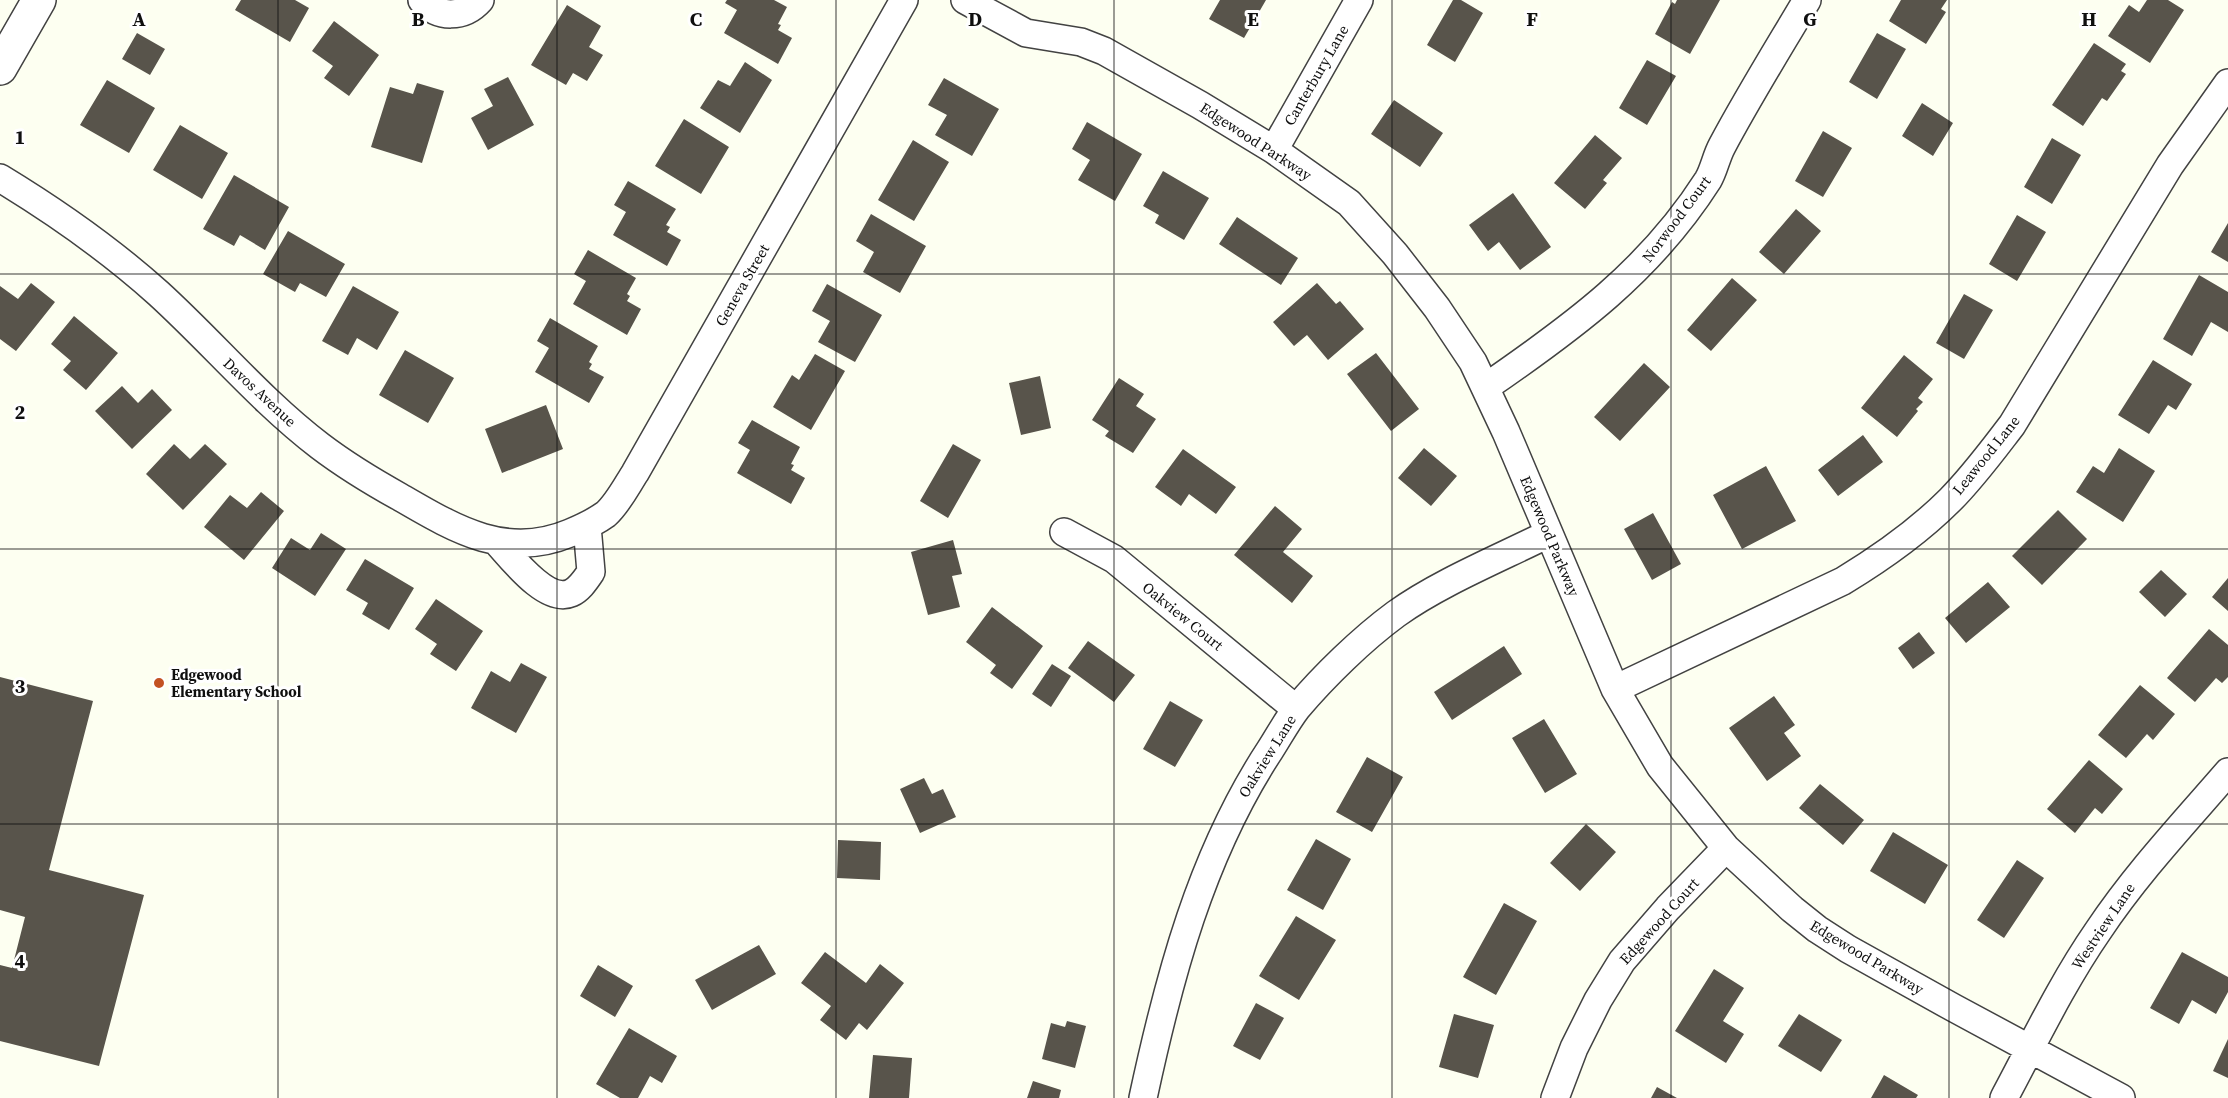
<svg xmlns="http://www.w3.org/2000/svg" width="2228" height="1098" font-family="'Source Serif 4',serif">
  <style>
    .building { fill: #58544b }
    .lines { fill: none; stroke-linecap: round; stroke-linejoin: round }
    .minor-casing { stroke: #424242; stroke-width: 30 }
    .tertiary-casing { stroke: #424242; stroke-width: 36 }
    .minor { stroke: #fff; stroke-width: 27 }
    .tertiary { stroke: #fff; stroke-width: 33 }
    .grid { fill: none; stroke: #0f0f0f; stroke-width: 1.5; stroke-opacity: 0.55 }
    .poi-dot { fill: #c35223; stroke: #fff; stroke-width: 2 }
    .labels { text-anchor: middle; dominant-baseline: central; stroke-width: 6; stroke-linejoin: round; paint-order: stroke }
    .street-label { font-size: 15px; fill: #0f0f0f; stroke: #fff }
    .poi-label { font-size: 15px; font-weight: bold; fill: #0f0f0f; stroke: #fff; text-anchor: start }
    .grid-label { font-size: 20px; text-anchor: middle; font-weight: bold; fill: #0f0f0f; stroke: #fff; stroke-width: 6; stroke-linejoin: round; paint-order: stroke }
  </style>
  <rect width="100%" height="100%" fill="#fdfff1"/>
  <!-- building -->
  <path class="building" d="M241 0H295L309 8 290 42 235 10Z
    M727 0H774L787 7 778 24 781 25 778 30 792 38 778 64 724 33 737 10 725 3Z
    M1220 0H1266L1244 38 1209 19Z
    M1453 0H1461L1483 13 1455 62 1427 45Z
    M1677 0H1720L1690 54 1655 34 1672 2 1675 4Z
    M1901 0H1947L1941 9 1946 12 1926 44 1889 21Z
    M2147 0H2168L2184 10 2150 63 2108 36 2129 5 2139 12Z
    M567 5 601 26 589 47 603 55 587 81 573 73 566 85 531 65Z
    M334 21 379 55 349 96 324 78 333 66 312 51Z
    M137 33 165 49 150 75 122 59Z
    M1877 33 1906 49 1877 99 1849 82Z
    M2094 43 2126 64 2121 71 2126 74 2107 101 2102 98 2083 126 2052 105Z
    M1647 60 1676 76 1647 125 1619 108Z
    M745 62 772 80 740 133 700 108 718 80 730 86Z
    M508 77 534 125 488 150 471 118 493 106 484 89Z
    M944 78 999 109 972 156 935 135 947 115 928 105Z
    M107 80 155 108 129 153 80 125Z
    M417 83 444 91 422 163 371 147 390 87 413 94Z
    M1394 100 1443 133 1420 167 1371 134Z
    M1922 103 1953 123 1933 156 1902 136Z
    M684 119 729 147 701 194 655 166Z
    M1087 122 1142 154 1115 201 1078 180 1090 160 1072 149Z
    M180 125 228 153 202 199 153 170Z
    M1823 131 1852 148 1823 197 1795 181Z
    M1595 135 1622 158 1603 180 1607 183 1585 209 1554 183Z
    M2052 138 2081 155 2052 204 2024 187Z
    M913 140 949 162 914 221 878 200Z
    M1163 171 1209 198 1184 240 1155 223 1159 215 1143 206Z
    M234 175 289 207 265 250 240 235 234 246 203 229Z
    M628 181 676 209 666 225 670 227 667 232 681 240 667 266 613 235 626 212 614 205Z
    M1513 193 1551 247 1520 270 1499 242 1488 251 1469 225Z
    M1796 209 1821 231 1784 274 1759 252Z
    M871 214 926 246 900 293 863 272 874 252 856 241Z
    M2017 215 2046 232 2017 281 1989 264Z
    M1237 217 1298 258 1281 285 1219 244Z
    M2228 223V262L2211 252Z
    M288 231 345 264 326 297 300 283 295 292 263 274Z
    M588 250 636 278 627 294 630 296 627 301 641 309 627 335 573 304 586 281 574 274Z
    M2199 275 2228 292V332L2211 322 2192 356 2163 339Z
    M1732 278 1757 300 1711 351 1687 330Z
    M31 283 55 302 16 351 0 339V286L18 299Z
    M1317 283 1336 304 1340 301 1364 329 1328 360 1307 335 1294 346 1273 322Z
    M827 284 882 315 855 362 818 342 830 321 812 311Z
    M353 286 399 312 377 350 357 338 348 355 322 341Z
    M1964 294 1993 310 1964 359 1936 343Z
    M74 316 118 353 86 390 63 370 71 361 51 344Z
    M550 318 598 346 589 362 592 364 589 369 604 377 589 403 535 372 549 348 537 341Z
    M405 350 454 378 428 423 379 395Z
    M1376 353 1419 409 1391 431 1347 374Z
    M815 354 845 371 811 430 773 407 792 375 799 380Z
    M1904 355 1933 379 1918 398 1923 402 1916 409 1918 411 1897 437 1861 408Z
    M2153 360 2192 384 2176 410 2168 405 2149 434 2118 415Z
    M1644 363 1670 387 1620 441 1594 417Z
    M1040 376 1051 428 1021 435 1009 383Z
    M1119 378 1144 394 1136 406 1156 419 1133 453 1105 436 1109 431 1092 420Z
    M122 386 138 403 152 389 172 410 132 449 95 411Z
    M546 405 563 449 502 473 485 429Z
    M752 420 800 447 791 464 794 465 791 470 805 478 791 504 737 473 750 450 738 443Z
    M1863 435 1883 462 1838 496 1818 470Z
    M174 444 190 459 205 444 227 464 183 510 146 474Z
    M953 444 981 460 948 518 920 501Z
    M1424 448 1457 476 1431 506 1398 478Z
    M2119 448 2155 471 2123 522 2076 492 2093 466 2104 473Z
    M1183 449 1236 487 1216 514 1189 494 1181 506 1155 487Z
    M1766 466 1796 521 1742 549 1713 495Z
    M261 492 284 511 244 560 204 527 230 495 247 508Z
    M1275 506 1302 529 1283 552 1313 576 1292 603 1234 555Z
    M2058 510 2087 539 2042 585 2012 556Z
    M1653 513 1681 564 1652 580 1624 529Z
    M321 533 346 549 315 596 272 568 291 538 310 550Z
    M953 540 962 574 952 576 960 607 928 615 911 552Z
    M365 559 414 588 389 630 362 614 368 603 346 590Z
    M2161 570 2187 594 2165 617 2139 592Z
    M2228 578V611L2212 597Z
    M1988 582 2010 607 1966 643 1945 618Z
    M436 599 483 631 456 671 430 654 437 644 415 629Z
    M992 607 1043 646 1012 689 990 673 996 665 966 642Z
    M2209 629 2228 645V677L2222 683 2216 678 2195 702 2167 678Z
    M1919 632 1935 653 1913 669 1898 648Z
    M1088 641 1135 675 1114 702 1068 668Z
    M1504 646 1522 674 1452 720 1434 692Z
    M521 663 547 677 516 733 471 708 491 671 510 682Z
    M1052 664 1071 676 1051 707 1032 694Z
    M0 677 93 701 49 870 144 895 99 1066 0 1041V965L12 968 25 917 0 910Z
    M2140 685 2175 714 2153 740 2147 734 2126 758 2098 735Z
    M1774 696 1795 725 1784 733 1801 756 1767 781 1729 728Z
    M1170 701 1203 720 1175 767 1143 749Z
    M1544 719 1577 774 1545 793 1512 738Z
    M1367 757 1403 777 1372 832 1336 812Z
    M2089 760 2123 789 2102 814 2095 808 2075 833 2047 809Z
    M924 778 932 794 943 789 956 817 920 833 900 789Z
    M1820 784 1864 820 1843 845 1799 808Z
    M1586 824 1616 852 1580 891 1550 863Z
    M1893 832 1948 865 1925 904 1870 871Z
    M1316 839 1351 859 1323 910 1287 890Z
    M838 840 881 842 880 880 837 878Z
    M2017 860 2044 878 2004 938 1977 920Z
    M1504 903 1537 921 1496 995 1463 977Z
    M1296 916 1336 940 1299 1000 1259 976Z
    M759 945 776 974 712 1010 695 980Z
    M825 952 866 983 880 964 904 983 867 1030 859 1023 846 1040 820 1020 831 1006 801 983Z
    M2182 952 2228 977V992L2216 1014 2192 1000 2179 1024 2150 1008Z
    M598 965 633 986 615 1017 580 996Z
    M1714 969 1744 988 1723 1021 1744 1034 1726 1063 1675 1031Z
    M1256 1003 1284 1018 1260 1060 1233 1046Z
    M1454 1014 1494 1025 1478 1078 1439 1067Z
    M1799 1014 1842 1040 1821 1072 1778 1046Z
    M1067 1021 1086 1026 1075 1068 1042 1059 1051 1023 1065 1027Z
    M629 1028 677 1056 662 1083 650 1076 638 1098H620L596 1084Z
    M2228 1039V1078L2213 1071Z
    M873 1055 912 1058 909 1098H869Z
    M1884 1075 1918 1095 1916 1098H1871Z
    M1033 1081 1061 1090 1059 1098H1027Z
    M1657 1087 1677 1098H1651Z"/>
  <g class="lines">
    <defs>
      <path id="minor" d="M422 0C438 19 464 18 480 0
        M965 0 1026 33 1081 42 1104 51 1200 105 1274 150 1349 203 1395 254 1437 308 1473 362 1506 432 1615 689 1660 766 1726 848 1792 909 1817 929 1848 949 1954 1008 2121 1098
        M1274 150 1359 0
        M0 178C56 212 109 249 158 293 213 343 261 401 320 446 345 465 373 482 400 497 455 529 506 560 570 533 582 528 595 522 606 514 618 503 626 487 635 473L904 0
        M1486 387C1573 327 1650 271 1708 180 1714 170 1716 157 1722 146 1748 97 1778 49 1807 0
        M1064 532 1114 559 1296 709
        M496 541C511 557 546 604 571 593 580 589 586 579 591 572L587 526
        M1615 689 1843 581C1881 558 1918 532 1950 500 1973 477 1992 451 2012 425L2170 165 2228 83
        M1143 1098C1169 977 1201 855 1270 750 1279 736 1287 721 1297 708 1324 676 1362 639 1396 614 1439 583 1500 558 1548 534
        M1555 1098 1574 1048 1598 1000 1622 961 1668 908 1726 848
        M2004 1098C2034 1042 2062 983 2098 931 2136 874 2183 824 2228 772"/>
      <path id="tertiary" d="M0 68 39 0"/>
    </defs>
    <!-- minor casing -->
    <use href="#minor" class="minor-casing"/>
    <!-- tertiary casing -->
    <use href="#tertiary" class="tertiary-casing"/>
    <!-- minor -->
    <use href="#minor" class="minor"/>
    <!-- tertiary -->
    <use href="#tertiary" class="tertiary"/>
  </g>
  <!-- grid -->
  <path class="grid" d="M278 0V1098M557 0V1098M836 0V1098M1114 0V1098M1392 0V1098M1671 0V1098M1949 0V1098M0 274H2228M0 549H2228M0 824H2228"/>
  <!-- markers -->
  <circle class="poi-dot" cx="159" cy="683" r="6"/>
  <g class="labels">
    <!-- street labels -->
    <g class="street-label">
      <text transform="translate(1316 75) rotate(-60)">Canterbury Lane</text>
      <text transform="translate(1256 141) rotate(33)">Edgewood Parkway</text>
      <text transform="translate(1676 219) rotate(-53)">Norwood Court</text>
      <text transform="translate(742 285) rotate(-60)">Geneva Street</text>
      <text transform="translate(260 392) rotate(43)">Davos Avenue</text>
      <text transform="translate(1986 455) rotate(-51)">Leawood Lane</text>
      <text transform="translate(1550 536) rotate(67)">Edgewood Parkway</text>
      <text transform="translate(1183 616) rotate(39)">Oakview Court</text>
      <text transform="translate(1267 756) rotate(-58)">Oakview Lane</text>
      <text transform="translate(1659 921) rotate(-48)">Edgewood Court</text>
      <text transform="translate(2103 926) rotate(-56)">Westview Lane</text>
      <text transform="translate(1867 957) rotate(31)">Edgewood Parkway</text>
    </g>
    <!-- poi labels -->
    <g class="poi-label">
      <text x="171" y="674">Edgewood<tspan x="171" dy="17">Elementary School</tspan></text>
    </g>
  </g>
  <g class="grid-label">
    <text x="139" y="26">A</text>
    <text x="418" y="26">B</text>
    <text x="696" y="26">C</text>
    <text x="975" y="26">D</text>
    <text x="1253" y="26">E</text>
    <text x="1532" y="26">F</text>
    <text x="1810" y="26">G</text>
    <text x="2089" y="26">H</text>
    <text x="20" y="144">1</text>
    <text x="20" y="419">2</text>
    <text x="20" y="693">3</text>
    <text x="20" y="968">4</text>
  </g>
</svg>
